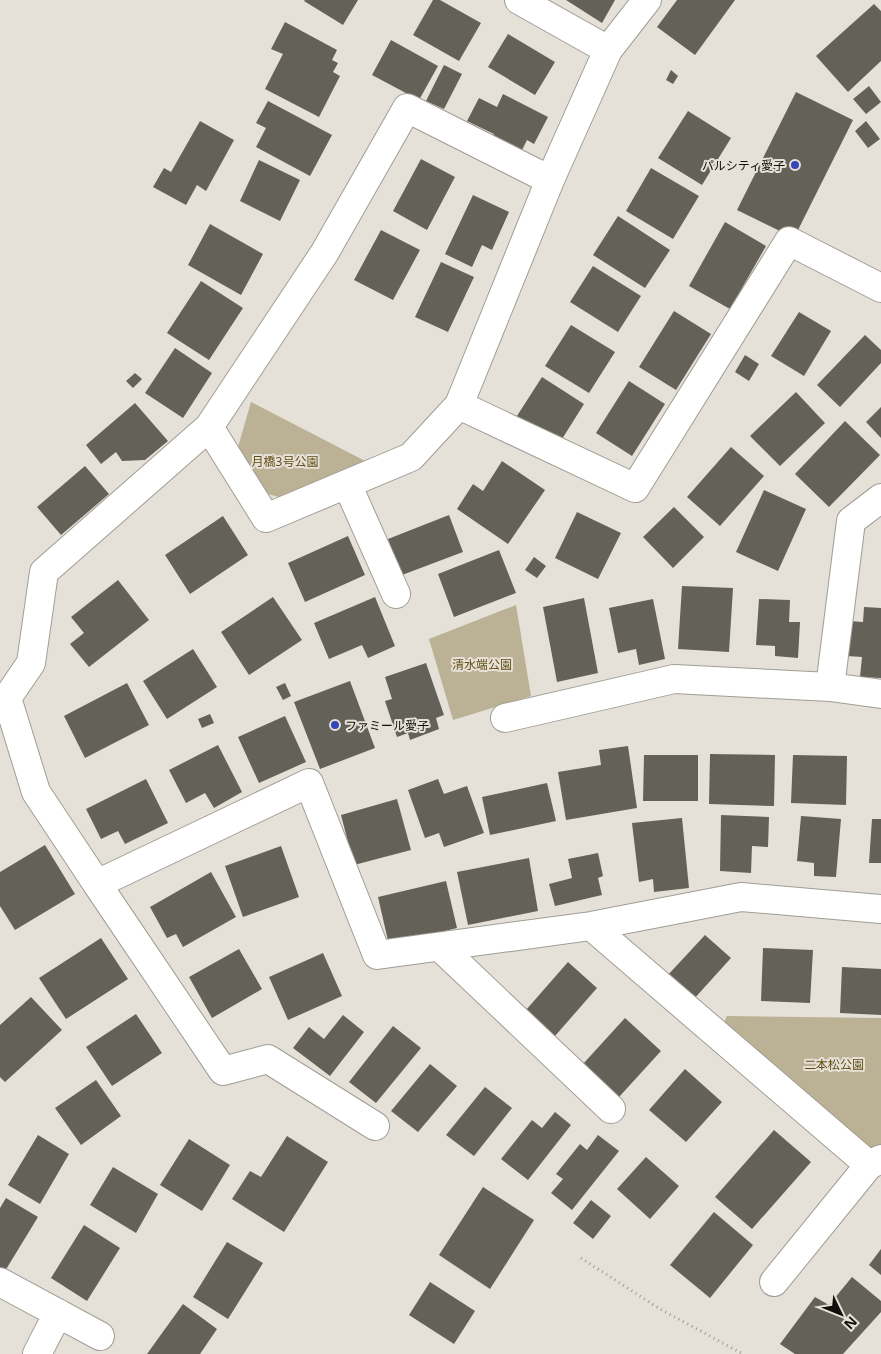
<svg xmlns="http://www.w3.org/2000/svg" width="881" height="1354" font-family="'Noto Sans','Noto Sans JP',sans-serif">
  <style>
    .green { fill: #bbb194 }
    .building { fill: #646159 }
    .lines { fill: none; stroke-linecap: round; stroke-linejoin: round }
    .minor-casing { stroke: #a09d94; stroke-width: 30 }
    .path { stroke: #9e9a93; stroke-width: 3; stroke-dasharray: 1 4; stroke-linecap: butt }
    .minor { stroke: #fff; stroke-width: 28 }
    .poi-dot { fill: #3446b8; stroke: #e5e1d8; stroke-width: 2 }
    .labels { text-anchor: middle; dominant-baseline: central; stroke-width: 4; stroke-linejoin: round; paint-order: stroke }
    .poi-label { font-size: 12px; fill: #110f0c; stroke: #e5e1d8; text-anchor: end }
    .park-label { font-size: 12px; fill: #614e11; stroke: #e5e1d8 }
  </style>
  <rect width="100%" height="100%" fill="#e5e1d8"/>
  <!-- green -->
  <path class="green" d="M251 402 369 463 291 500 260 492 236 454Z
    M516 605 531 696 453 720 429 639Z
    M727 1016 881 1018V1148L874 1151 721 1029Z"/>
  <!-- building -->
  <path class="building" d="M305 0H358L343 25 304 1Z
    M433 0H440L481 23 459 61 413 35Z
    M566 0H615L602 23Z
    M677 0H735L695 55 657 27Z
    M874 4 881 11V61L848 92 816 56Z
    M285 22 337 50 332 60 338 63 333 72 340 76 319 117 265 89 283 54 271 49Z
    M508 34 555 62 535 95 488 67Z
    M391 40 438 66 419 100 372 75Z
    M444 65 462 74 444 109 426 101Z
    M671 70 678 76 673 84 666 80Z
    M869 86 881 102 866 114 853 99Z
    M796 92 853 120 794 238 737 210Z
    M503 94 548 117 534 144 527 140 519 156 490 141 494 134 467 121 479 98 497 107Z
    M268 101 332 135 310 176 256 147 266 128 256 123Z
    M688 111 731 138 702 185 658 158Z
    M200 121 234 140 206 191 197 185 186 205 153 187 164 168 171 172Z
    M866 121 880 139 868 148 855 131Z
    M421 159 455 177 427 230 393 211Z
    M259 160 300 180 280 221 240 201Z
    M651 168 699 196 673 239 626 211Z
    M473 195 509 212 492 250 482 245 472 267 445 254Z
    M618 216 670 250 645 288 593 255Z
    M725 222 766 246 730 309 689 286Z
    M210 224 263 254 241 295 188 265Z
    M381 230 420 250 393 300 354 280Z
    M441 262 474 277 448 332 415 317Z
    M593 266 641 296 618 332 570 302Z
    M201 281 243 308 209 360 167 333Z
    M674 311 711 334 676 390 639 367Z
    M799 312 831 331 804 376 771 356Z
    M571 325 615 352 589 393 545 366Z
    M865 335 881 350V363L840 407 817 385Z
    M175 348 212 373 183 418 145 393Z
    M745 355 759 364 749 381 735 372Z
    M135 373 142 379 133 388 126 381Z
    M542 377 584 404 557 447 515 419Z
    M629 381 665 404 632 456 596 433Z
    M796 392 825 423 780 466 750 436Z
    M135 403 168 441 145 460 122 461 116 452 101 464 86 445Z
    M881 407V438L866 422Z
    M845 421 880 455 829 507 795 474Z
    M731 447 764 476 720 526 687 497Z
    M502 461 545 490 508 544 457 509 473 484 483 491Z
    M85 466 109 494 61 535 37 507Z
    M764 490 806 509 778 571 736 552Z
    M674 507 704 537 673 568 643 537Z
    M577 512 621 533 598 579 555 558Z
    M449 515 463 552 402 575 388 539Z
    M223 516 248 555 190 594 165 555Z
    M348 536 365 575 305 602 288 563Z
    M499 550 516 593 454 617 438 574Z
    M534 557 546 566 537 578 525 570Z
    M118 580 149 620 89 667 70 644 84 633 71 617Z
    M682 586 733 588 729 652 678 649Z
    M273 597 302 640 249 675 221 632Z
    M375 597 395 646 368 658 362 645 329 659 314 623Z
    M584 598 598 673 557 682 543 607Z
    M653 599 665 659 639 665 636 649 618 653 609 608Z
    M759 599 790 600 789 622H800L798 658 775 656V646L756 645Z
    M864 607 881 608V678L860 677 862 657 847 656 849 621 863 622Z
    M193 649 217 687 167 719 143 681Z
    M426 663 444 715 436 718 439 729 410 740 408 733 397 737 385 701 392 699 385 677Z
    M350 681 375 748 320 769 294 702Z
    M127 683 149 725 85 758 64 716Z
    M285 683 291 696 283 700 276 687Z
    M210 714 214 723 202 728 198 719Z
    M285 716 306 762 259 783 238 737Z
    M218 745 242 792 214 808 205 793 186 803 169 770Z
    M628 746 637 808 566 820 558 772 601 765 599 750Z
    M710 754 775 755 774 806 709 804Z
    M644 755H698V801H643Z
    M793 755 847 756 846 805 791 803Z
    M146 779 168 823 125 844 118 831 101 839 86 809Z
    M438 779 444 794 467 786 484 833 444 847 439 833 425 838 408 790Z
    M547 783 556 821 490 835 482 797Z
    M397 799 411 850 354 865 341 815Z
    M721 815 769 817 768 847 752 846 751 873 720 871Z
    M801 816 841 819 836 877 814 876V863L797 861Z
    M682 818 689 888 654 892 653 879 639 882 632 823Z
    M872 819H881V863H869Z
    M45 845 75 894 15 930 0 906V872Z
    M281 846 299 897 243 917 225 866Z
    M598 853 603 876 598 878 602 895 555 906 549 884 572 878 568 859Z
    M529 858 538 911 468 925 457 872Z
    M211 872 236 917 183 947 176 934 167 938 150 907Z
    M446 881 457 928 389 945 378 897Z
    M705 935 731 958 693 1000 667 976Z
    M101 938 128 979 66 1019 39 978Z
    M763 948 813 950 810 1003 761 1001Z
    M239 949 262 989 212 1018 189 977Z
    M323 953 342 996 288 1020 269 977Z
    M568 962 597 988 555 1036 526 1010Z
    M842 967 881 969V1015L840 1013Z
    M31 997 62 1030 5 1082 0 1077V1025Z
    M136 1014 162 1053 112 1086 86 1047Z
    M343 1015 364 1032 330 1076 293 1048 309 1027 324 1039Z
    M625 1018 661 1051 619 1097 583 1064Z
    M393 1026 421 1048 376 1103 349 1082Z
    M430 1064 457 1086 418 1132 391 1111Z
    M685 1069 722 1102 686 1142 649 1110Z
    M96 1080 121 1116 81 1145 55 1108Z
    M485 1087 512 1108 474 1156 446 1135Z
    M555 1112 571 1125 528 1180 501 1159 532 1120 542 1128Z
    M774 1130 811 1162 752 1229 715 1197Z
    M38 1135 69 1154 40 1204 8 1185Z
    M598 1135 619 1151 572 1210 551 1193 563 1179 556 1174 580 1144 587 1150Z
    M287 1136 328 1162 284 1232 232 1199 250 1171 261 1177Z
    M189 1139 230 1165 202 1211 160 1185Z
    M646 1157 679 1186 650 1219 617 1189Z
    M113 1167 158 1194 136 1233 90 1205Z
    M483 1187 534 1220 490 1289 439 1255Z
    M6 1198 38 1217 5 1271 0 1268V1208Z
    M591 1200 611 1216 593 1239 573 1223Z
    M714 1212 753 1245 710 1298 670 1265Z
    M84 1225 120 1248 87 1301 51 1278Z
    M227 1242 263 1263 228 1319 193 1297Z
    M881 1249V1275L869 1265Z
    M852 1277 881 1301V1312L843 1354H795L780 1344 815 1297 829 1305Z
    M430 1282 475 1311 454 1344 409 1315Z
    M183 1304 217 1329 200 1354H147Z"/>
  <g class="lines">
    <defs>
      <path id="minor" d="M519 0 608 50
        M647 0 608 50 550 180 459 405 635 488 789 241 881 288
        M459 405 411 457 266 518 209 427 325 252 407 108 550 180
        M347 484 396 594
        M830 687 851 521 881 498
        M0 698H7L36 792 97 884 309 783 377 955 591 926 741 897 881 909
        M7 698 31 663 44 572 209 427
        M505 718 674 679 830 687 881 694
        M97 884 223 1071 268 1059 375 1126
        M591 926 869 1165 881 1159
        M440 947 611 1109
        M0 1282 100 1336
        M774 1282 869 1165
        M37 1354 58 1313"/>
    </defs>
    <!-- minor casing -->
    <use href="#minor" class="minor-casing"/>
    <!-- path -->
    <path class="path" d="M581 1258 660 1309 743 1354"/>
    <!-- minor -->
    <use href="#minor" class="minor"/>
  </g>
  <!-- markers -->
  <g class="poi-dot">
    <circle cx="795" cy="165" r="5"/>
    <circle cx="335" cy="725" r="5"/>
  </g>
  <g class="labels">
    <!-- poi labels -->
    <g class="poi-label">
      <text x="785" y="165">パルシティ愛子</text>
      <text x="345" y="725" text-anchor="start">ファミール愛子</text>
    </g>
    <!-- park labels -->
    <g class="park-label">
      <text x="285" y="461">月橋3号公園</text>
      <text x="482" y="664">清水端公園</text>
      <text x="834" y="1064">二本松公園</text>
    </g>
  </g>
  <!-- north arrow -->
  <g transform="translate(841 1314) rotate(133)" stroke="#e5e1d8" stroke-width="4" paint-order="stroke">
  <path d="M0-4L9 19L0 12L-9 19Z" fill="#110f0c"/>
  <text y="-8" font-size="14" font-weight="bold" text-anchor="middle" fill="#110f0c">N</text>
  </g>
</svg>
